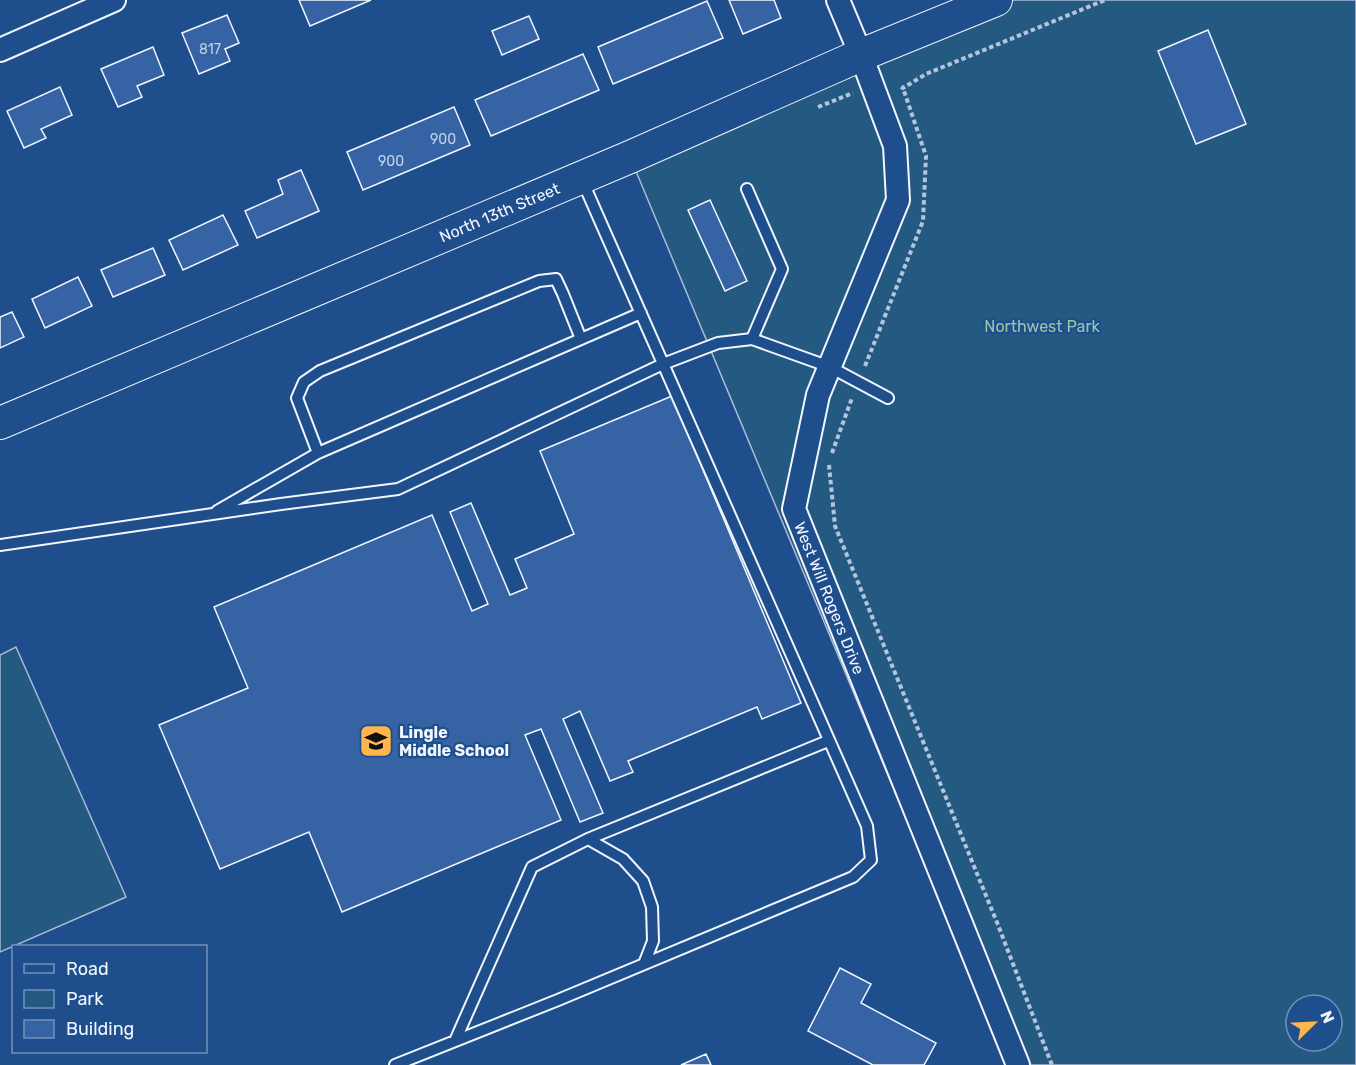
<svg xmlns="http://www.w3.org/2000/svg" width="1356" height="1065" font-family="Rubik,sans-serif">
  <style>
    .green { fill: #245a82; stroke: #a8bbd7; stroke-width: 1.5; fill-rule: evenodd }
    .building { fill: #3563a3; stroke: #f2f6ff; stroke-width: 1.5 }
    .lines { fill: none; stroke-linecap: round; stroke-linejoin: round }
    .lane-casing { stroke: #f2f6ff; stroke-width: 14 }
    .street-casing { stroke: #f2f6ff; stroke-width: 26 }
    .secondary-casing { stroke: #f2f6ff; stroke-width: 34 }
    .path { stroke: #b3c4dc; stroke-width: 4; stroke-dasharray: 4.5 3; stroke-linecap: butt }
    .lane { stroke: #1f4e8c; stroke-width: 10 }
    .street { stroke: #1f4e8c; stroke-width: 22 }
    .secondary { stroke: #1f4e8c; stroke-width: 32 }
    .labels { text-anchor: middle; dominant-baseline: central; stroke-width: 4.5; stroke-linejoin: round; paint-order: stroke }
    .number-label { font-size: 14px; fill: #c3d1e8 }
    .street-label { font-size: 16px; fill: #f2f6ff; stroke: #1f4e8c }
    .park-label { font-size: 16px; fill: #97c8a6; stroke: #1f4e8c }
    .poi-label { font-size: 16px; font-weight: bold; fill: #f2f6ff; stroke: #1f4e8c; text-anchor: start }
  </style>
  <rect width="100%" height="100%" fill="#1f4e8c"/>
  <!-- green -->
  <path class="green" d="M1001 0H1356V1065H1009L630 157ZM1296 1005H1332V1041H1296Z
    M16 647 126 897 0 952V655Z"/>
  <!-- building -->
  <path class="building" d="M299 0H371L310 26Z
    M729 0H774L781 18 743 34Z
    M707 1 723 38 613 84 598 47Z
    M227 15 239 43 225 49 230 61 199 74 182 33Z
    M529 16 539 39 502 55 492 31Z
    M1208 30 1246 124 1196 144 1158 51Z
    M153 47 164 75 137 86 142 97 118 107 101 69Z
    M583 54 599 90 491 136 475 100Z
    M60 87 72 115 41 129 46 138 24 148 7 111Z
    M454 107 470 145 363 190 347 152Z
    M301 170 319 211 257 238 245 211 283 194 278 180Z
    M710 200 747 281 725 291 688 210Z
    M223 215 238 245 183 270 169 240Z
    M153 248 165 275 113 297 101 270Z
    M78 277 92 306 45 328 32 299Z
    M12 312 24 337 0 348V317Z
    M672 396 801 703 762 719 757 707 628 761 633 772 610 781 580 711 563 719 603 813 580 822 541 729 525 735 561 820 342 912 309 832 220 869 159 725 248 688 214 607 432 515 472 611 488 604 450 512 471 503 510 595 527 588 515 559 574 534 540 451Z
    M840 968 871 984 861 1003 936 1043 924 1065H873L808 1031Z
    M706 1054 711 1065H681Z"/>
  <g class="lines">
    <defs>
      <path id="lane" d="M747 189 782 269 752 339
        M318 453 297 398 304 382 320 371 539 281 556 279 563 294 581 339
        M217 511 318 453 641 313
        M0 545 281 504 398 489 663 364 718 343 752 339 830 367 888 398
        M588 839 623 859 643 881 652 907 653 941 644 964
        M455 1041 532 867 588 839 828 741
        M395 1065 558 1000 853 877 871 860 867 826 582 180"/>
      <g id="street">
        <path id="s1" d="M838 0 861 55 895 146 898 200 818 395 794 509 1018 1065"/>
        <path d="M0 50 114 0"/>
      </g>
      <g id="secondary">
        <path id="s2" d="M0 423 630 157 861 55 996 0"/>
      </g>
    </defs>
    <!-- lane casing -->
    <use href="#lane" class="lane-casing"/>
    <!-- street casing -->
    <use href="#street" class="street-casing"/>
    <!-- secondary casing -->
    <use href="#secondary" class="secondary-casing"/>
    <!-- path -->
    <path class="path" d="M901 87 903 88 926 74 1105 0
      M818 107 853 93
      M865 366 923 221 926 156 903 88
      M832 453 852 398
      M829 465 835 526 998 925 1052 1065"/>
    <!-- lane -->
    <use href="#lane" class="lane"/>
    <!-- street -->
    <use href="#street" class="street"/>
    <!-- secondary -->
    <use href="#secondary" class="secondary"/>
  </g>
  <!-- icons -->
  <defs>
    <symbol id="school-square" viewBox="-11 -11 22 22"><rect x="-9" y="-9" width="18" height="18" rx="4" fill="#ffb74d" stroke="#1f4e8c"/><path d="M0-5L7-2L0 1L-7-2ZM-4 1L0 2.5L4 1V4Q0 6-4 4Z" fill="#111"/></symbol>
  </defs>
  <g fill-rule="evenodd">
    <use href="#school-square" x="357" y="722" width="38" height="38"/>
  </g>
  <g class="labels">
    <!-- number labels -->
    <g class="number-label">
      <text x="210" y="49">817</text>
      <text x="443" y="139">900</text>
      <text x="391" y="161">900</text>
    </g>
    <!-- street labels -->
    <g class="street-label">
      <text stroke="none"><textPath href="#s2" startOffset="542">North 13th Street</textPath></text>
      <text stroke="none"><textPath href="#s1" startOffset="634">West Will Rogers Drive</textPath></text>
    </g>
    <!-- park labels -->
    <g class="park-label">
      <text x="1042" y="326">Northwest Park</text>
    </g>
    <!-- poi labels -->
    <g class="poi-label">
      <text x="399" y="732">Lingle<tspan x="399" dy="18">Middle School</tspan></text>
    </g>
  </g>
  <!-- legend -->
  <rect x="12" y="945" width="195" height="108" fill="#1f4e8c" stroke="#7391ba" stroke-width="1.5"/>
  <rect x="24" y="964" width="30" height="9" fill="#1f4e8c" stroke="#7391ba" stroke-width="1.5"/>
  <text x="66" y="975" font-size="18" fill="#f2f6ff">Road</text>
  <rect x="24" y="990" width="30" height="18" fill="#245a82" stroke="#7391ba" stroke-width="1.5"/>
  <text x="66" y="1005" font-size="18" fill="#f2f6ff">Park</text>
  <rect x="24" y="1020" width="30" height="18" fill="#3563a3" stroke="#7391ba" stroke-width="1.5"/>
  <text x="66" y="1035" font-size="18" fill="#f2f6ff">Building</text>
  <!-- north arrow -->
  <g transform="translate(1314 1023) rotate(66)"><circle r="28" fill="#1f4e8c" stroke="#7391ba" stroke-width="1.5"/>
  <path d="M0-4.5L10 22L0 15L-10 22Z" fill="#ffb74d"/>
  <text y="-9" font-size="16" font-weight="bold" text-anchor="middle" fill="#f2f6ff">N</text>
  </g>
</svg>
